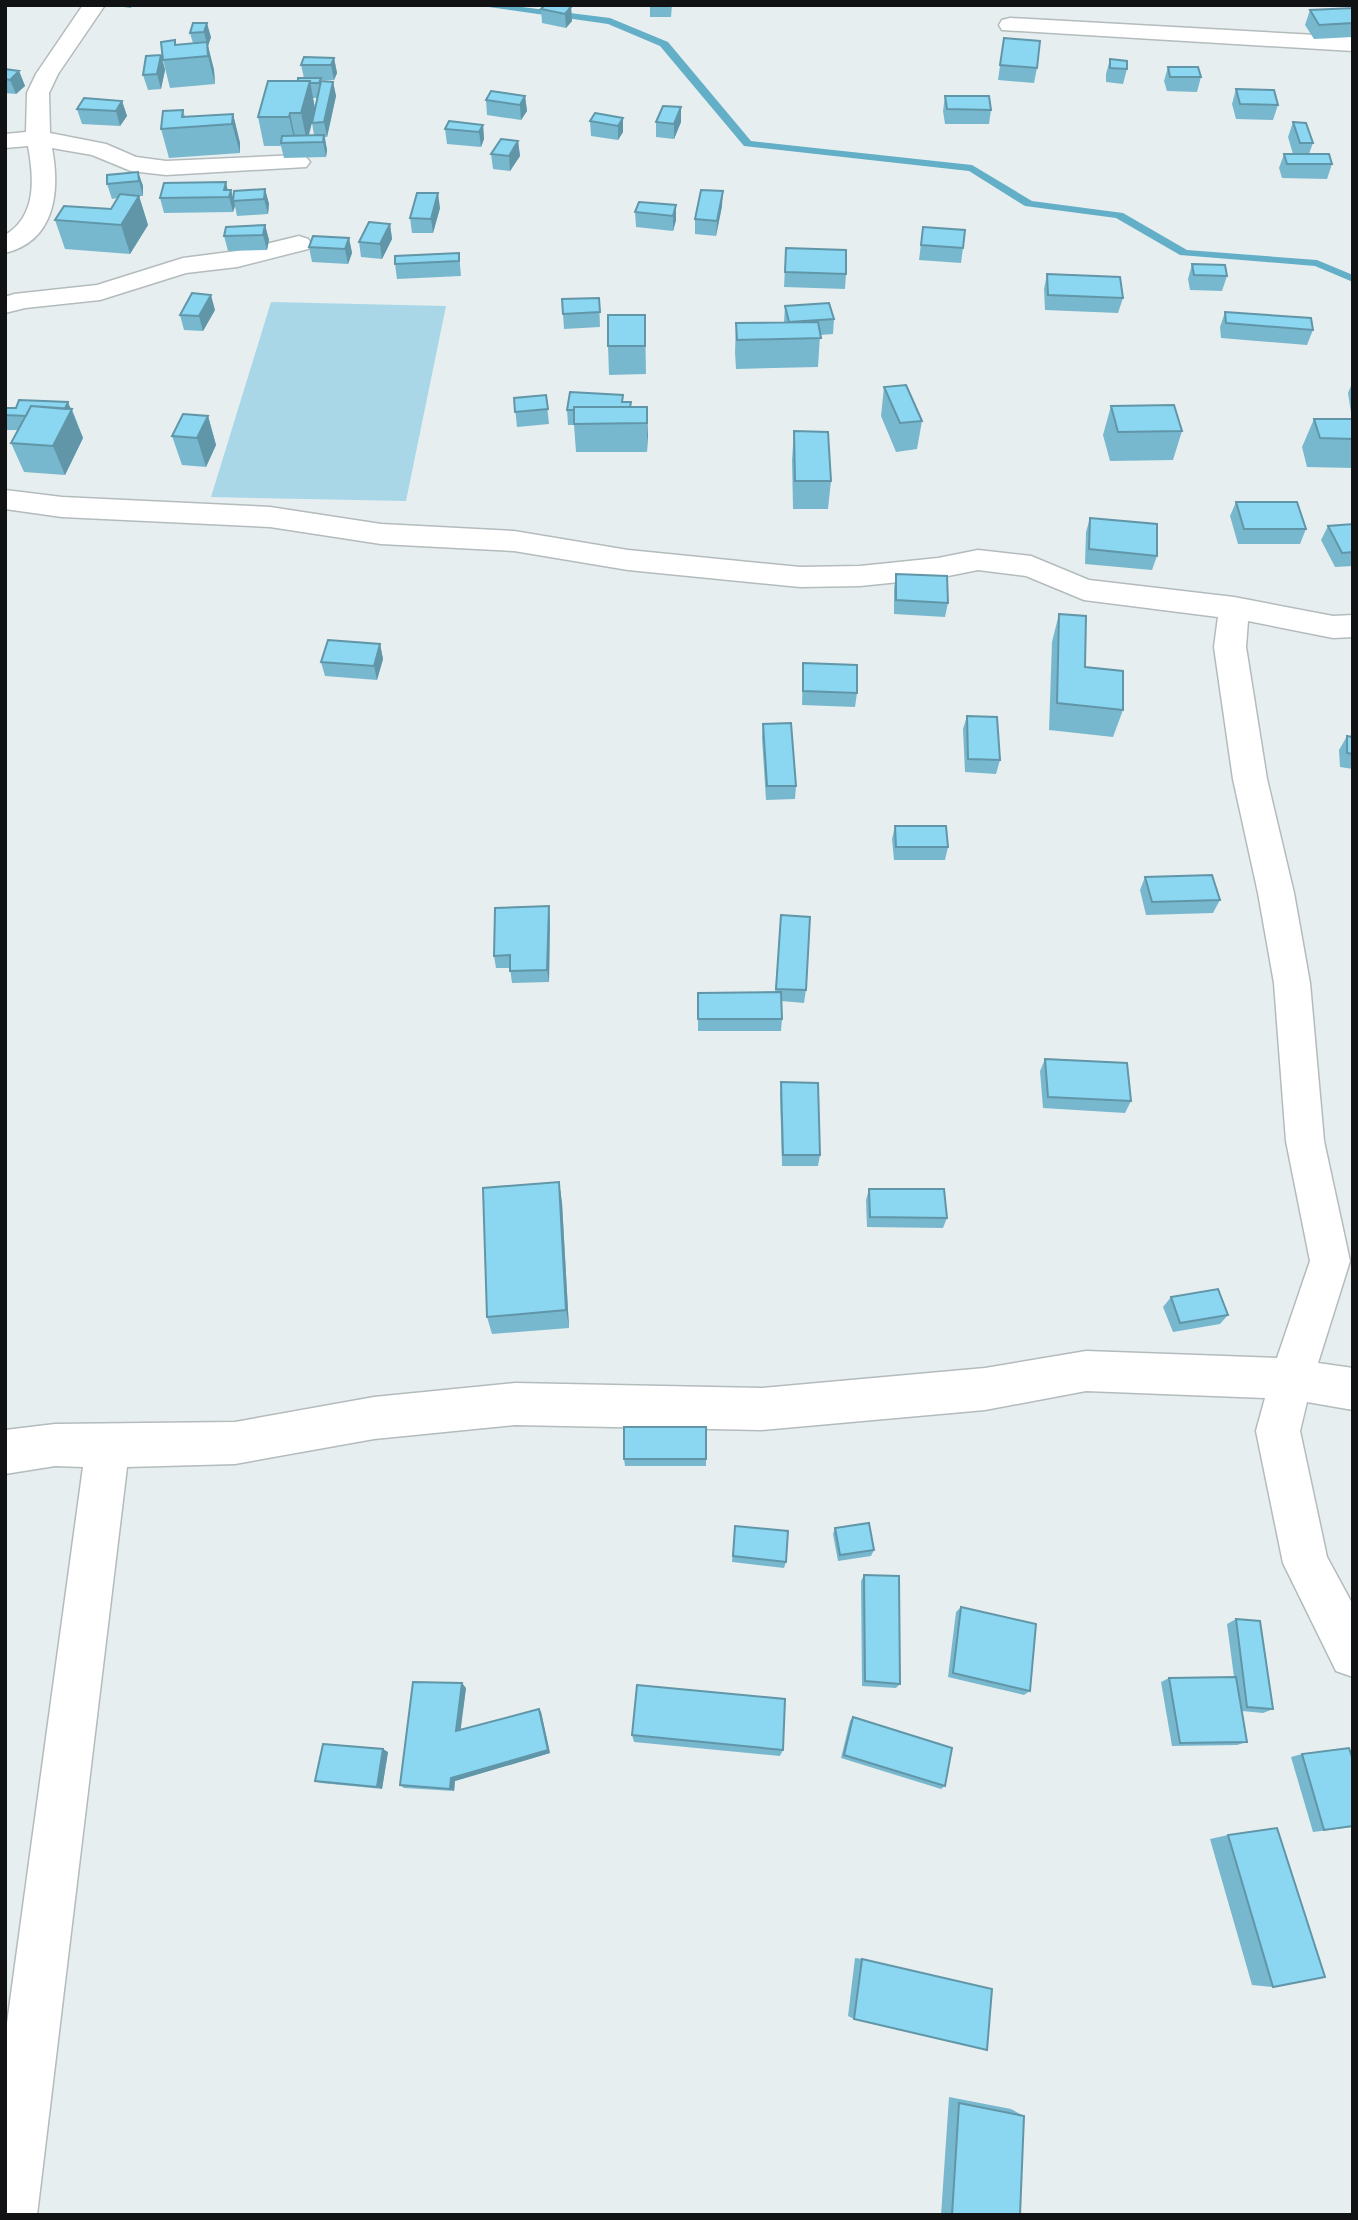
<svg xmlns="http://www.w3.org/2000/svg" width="1358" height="2220" font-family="Lato,sans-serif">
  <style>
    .green { fill: #a9d7e7 }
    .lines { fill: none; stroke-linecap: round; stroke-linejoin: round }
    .stream { fill: #64afc8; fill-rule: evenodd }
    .street-casing { stroke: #b4bbbd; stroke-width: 3 }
    .street { fill: #fff; fill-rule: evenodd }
    .wall { fill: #78b8ce; fill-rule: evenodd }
    .shaded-wall { fill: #6196a8 }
    .building { fill: #8bd6f0; stroke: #6196a8; stroke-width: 2 }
  </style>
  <rect width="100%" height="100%" fill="#e7eef0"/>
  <!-- green -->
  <path class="green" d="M271 302 446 306 406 501 211 497Z"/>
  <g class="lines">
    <!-- stream -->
    <path class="stream" d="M475 5H506L610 18 668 42 751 141 972 165 1032 201 1123 213 1187 250 1317 260 1353 275V282L1315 266 1180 255 1116 218 1025 206 969 171 744 146 660 46 608 24Z"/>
    <defs>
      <path id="street" d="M83 5H105L58 74 49 93 50 133 106 144 136 157 166 161 298 155 306 157 310 162 306 167 166 175 131 171 92 155 52 148C60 190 56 241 5 253V235C37 216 34 178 28 146L5 148V134L26 132 27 93 36 74Z
        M1010 18 1353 37V51L1002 30 999 25 1002 20Z
        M299 236 308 239 312 244 308 249 237 267 186 273 100 300 25 308 5 313V297L14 294 97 285 183 258 237 251Z
        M5 490 62 497 270 507 381 524 514 531 628 550 800 567 860 566 938 558 978 550 1031 556 1089 580 1234 597 1333 616 1353 615V637L1333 638 1248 621 1246 647 1267 779 1294 893 1310 983 1324 1141 1350 1261 1318 1363 1353 1368V1410L1307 1402 1300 1431 1327 1557 1353 1605V1677L1336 1671 1283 1563 1256 1431 1265 1398 1086 1391 985 1410 761 1430 515 1425 374 1439 235 1464 127 1467 37 2215H5V2038L83 1467 55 1466 5 1474V1430L55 1424 235 1422 374 1397 515 1383 761 1388 985 1368 1086 1351 1277 1358 1310 1261 1286 1141 1274 983 1258 893 1233 779 1214 647 1218 617 1084 600 1026 576 978 570 938 578 860 586 800 587 628 570 514 551 381 544 270 527 62 517 5 509Z"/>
    </defs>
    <!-- street casing -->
    <use href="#street" class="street-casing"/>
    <!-- street -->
    <use href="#street" class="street"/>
  </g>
  <!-- wall -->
  <path class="wall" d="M116 5H133L131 8 116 6Z
    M650 5H672L671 17H650Z
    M571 7 572 21 566 28 542 23 541 9Z
    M1353 8V37L1314 39 1305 25 1310 10Z
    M193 23 211 37 208 46 214 70 215 84 170 88 163 60 175 40 176 45 193 43 190 33Z
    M1004 38 1037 68 1034 83 998 80Z
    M161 55 165 70 161 89 148 90 143 75Z
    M334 58 337 73 334 80H321V81L333 82 336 96 327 137H325L327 150 326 157 284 158 281 146H264L258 117 298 81 304 78 301 65ZM313 98H317L315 108ZM312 123 314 135H309Z
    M1110 59 1127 69 1123 84 1106 82V74Z
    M1168 67 1201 77 1197 92 1167 91 1164 81Z
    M5 69 19 71 25 86 16 94 5 93Z
    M1236 89 1278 105 1273 120 1236 119 1232 104Z
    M525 96 527 111 521 120 487 115 486 100Z
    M945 96 991 110 989 124H945L943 111Z
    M122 101 127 116 120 126 82 124 77 109Z
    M681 107V122L674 139 656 137V122Z
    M183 110 185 117 233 114 240 143V153L169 158 161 129Z
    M623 118V132L618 140 591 136 590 121Z
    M1293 122 1313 143 1309 154 1332 164 1327 179 1282 178 1279 168 1284 154H1293L1288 137Z
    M483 125 484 139 481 147 447 144 445 129Z
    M518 141 520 156 510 171 493 169 491 154Z
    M138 172 143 186V196H139L148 225 130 254 65 249 55 220 111 209 117 198 112 199 107 184Z
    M265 189 269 204 268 214 237 216 235 206 233 212 164 213 160 198 228 190H231L233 200Z
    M676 205V220L673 231 636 227 635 212Z
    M722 206 716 236 695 234V219Z
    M440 208 433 233H412L410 218Z
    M390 224 392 239 382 259 361 257 359 242Z
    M265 225 269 240 267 250 228 251 224 236Z
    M923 227 963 248 961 263 919 260Z
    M349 238 352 253 348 264 312 262 309 247Z
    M786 248 846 274 845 289 784 287Z
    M459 253 461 276 397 279 395 264Z
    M1192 264 1227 276 1222 291 1190 290 1188 279Z
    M1047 274 1123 298 1118 313 1045 310 1044 289Z
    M599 298 600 327 564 329 562 299Z
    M785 306 834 319 833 334 820 335 818 367 736 369 735 352 736 323 784 322Z
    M215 310 203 331 184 330 180 315Z
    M1225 312 1313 330 1307 345 1221 338 1220 327Z
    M645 315 646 374 609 375 608 346Z
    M1353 381V468L1307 467 1302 447 1314 419H1352L1348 393Z
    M884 387 922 421 917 449 896 452 881 416Z
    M546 395 549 424 517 427 514 398Z
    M623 395V402L631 407H647V452H576L574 425H568L567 410Z
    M1111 406 1182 431 1173 460 1110 461 1103 435Z
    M5 408 72 409 83 438 65 475 24 472 11 443 18 430H5Z
    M208 416 216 445 206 467 182 465 172 436Z
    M794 431 831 481 828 509H793L792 460Z
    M1236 502 1306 529 1300 544H1238L1230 516Z
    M1090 518 1157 556 1152 570 1085 564 1086 532Z
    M1353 524V566L1335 567 1321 540 1328 526Z
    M896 574 948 603 945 617 894 614V589Z
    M1059 614 1085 667 1123 710 1113 737 1049 730 1052 642Z
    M380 644 383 659 377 680 325 676 321 662Z
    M803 663 857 693 855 707 802 705Z
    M967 716 1000 760 996 774 965 772 963 729Z
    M763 724 796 786 795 799 766 800 762 738Z
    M1347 736 1353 737V769L1340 767 1339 750Z
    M895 826 948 847 945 860H894L892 839Z
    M1145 877 1220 900 1213 913 1146 915 1140 890Z
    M781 915 806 990 804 1003 781 1001 782 1019 781 1031H698V993H775Z
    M550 919 549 982 512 983 510 968H496L494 956Z
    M1045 1059 1131 1101 1125 1113 1043 1108 1040 1071Z
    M781 1082 820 1155 818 1166H782L780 1094Z
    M559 1182 562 1203 569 1328 492 1334 487 1317Z
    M869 1189 947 1218 943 1228 867 1227 866 1200Z
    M1171 1297 1228 1315 1220 1324 1173 1332 1163 1307Z
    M624 1459H706V1466H625Z
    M735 1526 786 1562 784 1568 732 1562Z
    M835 1528 874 1550 871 1556 838 1561 833 1534Z
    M864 1575 900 1684 896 1688 862 1686 861 1581Z
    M961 1607 1030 1691 1024 1695 948 1677 956 1612Z
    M1236 1619 1273 1709 1263 1713 1242 1711 1247 1742 1237 1745 1172 1746 1161 1682 1169 1678 1234 1677 1227 1624Z
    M466 1688 460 1730 541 1712 550 1753 455 1781 454 1791 404 1788 400 1785Z
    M853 1717 945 1786 941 1789 841 1758 850 1721Z
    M632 1735 783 1750 780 1756 634 1742Z
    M388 1752 382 1789 321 1783 315 1781Z
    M1302 1754 1353 1827 1313 1832 1291 1757Z
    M1228 1835 1273 1987 1252 1985 1210 1839Z
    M855 1958 862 1959 854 2019 848 2016Z
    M949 2097 1011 2109 1024 2116 1020 2215H941Z"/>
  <!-- shaded-wall -->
  <path class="shaded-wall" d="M571 7 572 21 566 28 565 14Z
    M207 23 211 37 208 46 214 70 215 84 208 56 207 44 204 32Z
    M161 55 165 70 161 89 157 74Z
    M334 58 337 73 334 80 331 65Z
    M19 71 25 86 16 94 10 80Z
    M310 81 315 109 307 142 301 113Z
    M333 82 336 96 327 137 324 122Z
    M525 96 527 111 521 120 520 105Z
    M122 101 127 116 120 126 116 111Z
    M681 107V122L674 139V124Z
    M290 113 296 142 295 143 289 117Z
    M233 114 240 143V153L232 124Z
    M623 118V132L618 140V126Z
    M483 125 484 139 481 147 479 132Z
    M324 135 327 150 326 157 323 142Z
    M518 141 520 156 510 171 509 156Z
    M138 172 143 186V196L139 181Z
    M226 182 229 196 231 190 234 201 235 206 233 212 229 197 224 190Z
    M265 189 269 204 268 214 264 199Z
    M723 191 722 206 716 236 717 221Z
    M438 193 440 208 433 233 431 219Z
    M139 196 148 225 130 254 121 225Z
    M676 205V220L673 231V216Z
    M390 224 392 239 382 259 380 244Z
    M265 225 269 240 267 250 263 235Z
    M349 238 352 253 348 264 345 249Z
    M211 295 215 310 203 331 199 316Z
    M68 402 83 438 65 475 53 446 62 417Z
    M647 407 648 436 647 452Z
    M208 416 216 445 206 467 197 438Z
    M380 644 383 659 377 680 374 666Z
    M549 906 550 919 549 982 547 970Z
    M559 1182 562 1203 569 1328 566 1310Z
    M462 1683 466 1688 460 1735 456 1731Z
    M539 1709 541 1712 550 1753 455 1781 454 1791 450 1789 451 1778Z
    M383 1749 388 1752 382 1789 377 1787Z"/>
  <!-- building -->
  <path class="building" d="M545 5H563L571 7 565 14 541 9Z
    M1353 8V23L1319 25 1310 10Z
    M193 23H207L204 32 190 33Z
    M1004 38 1040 41 1037 68 1000 65Z
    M175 40V45L207 42 208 56 163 60 161 42Z
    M161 55 157 74 143 75 146 56Z
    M304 57 334 58 331 65H301Z
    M1110 59 1127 61V69L1110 68Z
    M1168 67H1198L1201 77H1170Z
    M5 69 19 71 10 80 5 79Z
    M298 78H321L319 83H310V81H298Z
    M268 81H310L301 113H290L289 117H258Z
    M321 81 333 82 324 122 312 123Z
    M1236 89 1274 90 1278 105 1240 104Z
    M491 91 525 96 520 105 486 100Z
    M945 96H989L991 110 947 109Z
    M84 98 122 101 116 111 77 109Z
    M663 106 681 107 674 124 656 122Z
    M183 110 182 117 233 114 232 124 161 129 163 111Z
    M595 113 623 118 618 126 590 121Z
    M449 121 483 125 479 132 445 129Z
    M1293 122 1306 123 1313 143H1300Z
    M324 135 323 142 281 143 282 136Z
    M501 139 518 141 509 156 491 154Z
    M1284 154H1329L1332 164H1287Z
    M138 172 139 181 107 184V175Z
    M226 182 224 190H231L229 197 160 198 164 183Z
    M265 189 264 199 233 201 234 191Z
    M701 190 723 191 717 221 695 219Z
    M417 193H438L431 219 410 218Z
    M120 194 139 196 121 225 55 220 64 206 111 209Z
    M639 202 676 205 673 216 635 212Z
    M369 222 390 224 380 244 359 242Z
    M265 225 263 235 224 236 226 227Z
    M923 227 965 230 963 248 921 245Z
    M313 236 349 238 345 249 309 247Z
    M786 248 846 250V274L785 272Z
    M459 253V261L395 264V256Z
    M1192 264 1225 265 1227 276 1194 275Z
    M1047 274 1120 277 1123 298 1048 295Z
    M192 293 211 295 199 316 180 315Z
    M599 298 600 312 563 314 562 299Z
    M829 303 834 319 789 322 785 306Z
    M1225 312 1311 318 1313 330 1226 323Z
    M608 315H645V346H608Z
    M818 322 821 338 737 340 736 323Z
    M906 385 922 421 900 423 884 387Z
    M570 392 623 395 622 402H631L630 407H574V410H567Z
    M546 395 548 409 515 412 514 398Z
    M19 400 68 402 65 409 31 406 26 416 5 415V408H16Z
    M1174 405 1182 431 1118 432 1111 406Z
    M31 406 72 409 53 446 11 443Z
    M574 407H647V423L574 424Z
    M183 414 208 416 197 438 172 436Z
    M1314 419H1353V439L1320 438Z
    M794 431 828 432 831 481H795Z
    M1236 502H1297L1306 529H1244Z
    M1090 518 1157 524V556L1089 549Z
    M1353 524V552L1342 553 1328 526Z
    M896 574 947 576 948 603 896 600Z
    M1059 614 1086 616 1085 667 1123 671V710L1057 703Z
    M328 640 380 644 374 666 321 662Z
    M803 663 857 665V693L803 691Z
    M967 716 997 717 1000 760 968 759Z
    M791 723 796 786H767L763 724Z
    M1347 736 1353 737V754L1347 753Z
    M895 826H946L948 847H896Z
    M1212 875 1220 900 1152 902 1145 877Z
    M549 906 547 970 510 971V955L494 956 495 908Z
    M781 915 810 917 806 990 776 989Z
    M781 992 782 1019H698V993Z
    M1045 1059 1127 1063 1131 1101 1048 1097Z
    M781 1082 818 1083 820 1155H783Z
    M559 1182 566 1310 487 1317 483 1188Z
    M869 1189H944L947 1218 870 1217Z
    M1218 1289 1228 1315 1180 1323 1171 1297Z
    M624 1427H706V1459H624Z
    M869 1523 874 1550 840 1555 835 1528Z
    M735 1526 788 1531 786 1562 733 1556Z
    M864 1575 899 1576 900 1684 865 1681Z
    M961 1607 1036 1624 1030 1691 953 1673Z
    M1236 1619 1260 1621 1273 1709 1247 1707Z
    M1236 1677 1247 1742 1180 1743 1169 1678Z
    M413 1682 462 1683 456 1731 539 1709 548 1750 451 1778 450 1789 400 1785Z
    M637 1685 785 1699 783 1750 632 1735Z
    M853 1717 952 1748 945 1786 844 1755Z
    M323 1744 383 1749 377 1787 315 1781Z
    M1349 1748 1353 1760V1826L1324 1830 1302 1754Z
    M1277 1828 1325 1977 1273 1987 1228 1835Z
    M862 1959 992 1989 987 2050 854 2019Z
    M959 2103 1024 2116 1020 2215H952Z"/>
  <!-- border -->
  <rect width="1358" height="2220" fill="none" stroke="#101213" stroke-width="14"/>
</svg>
